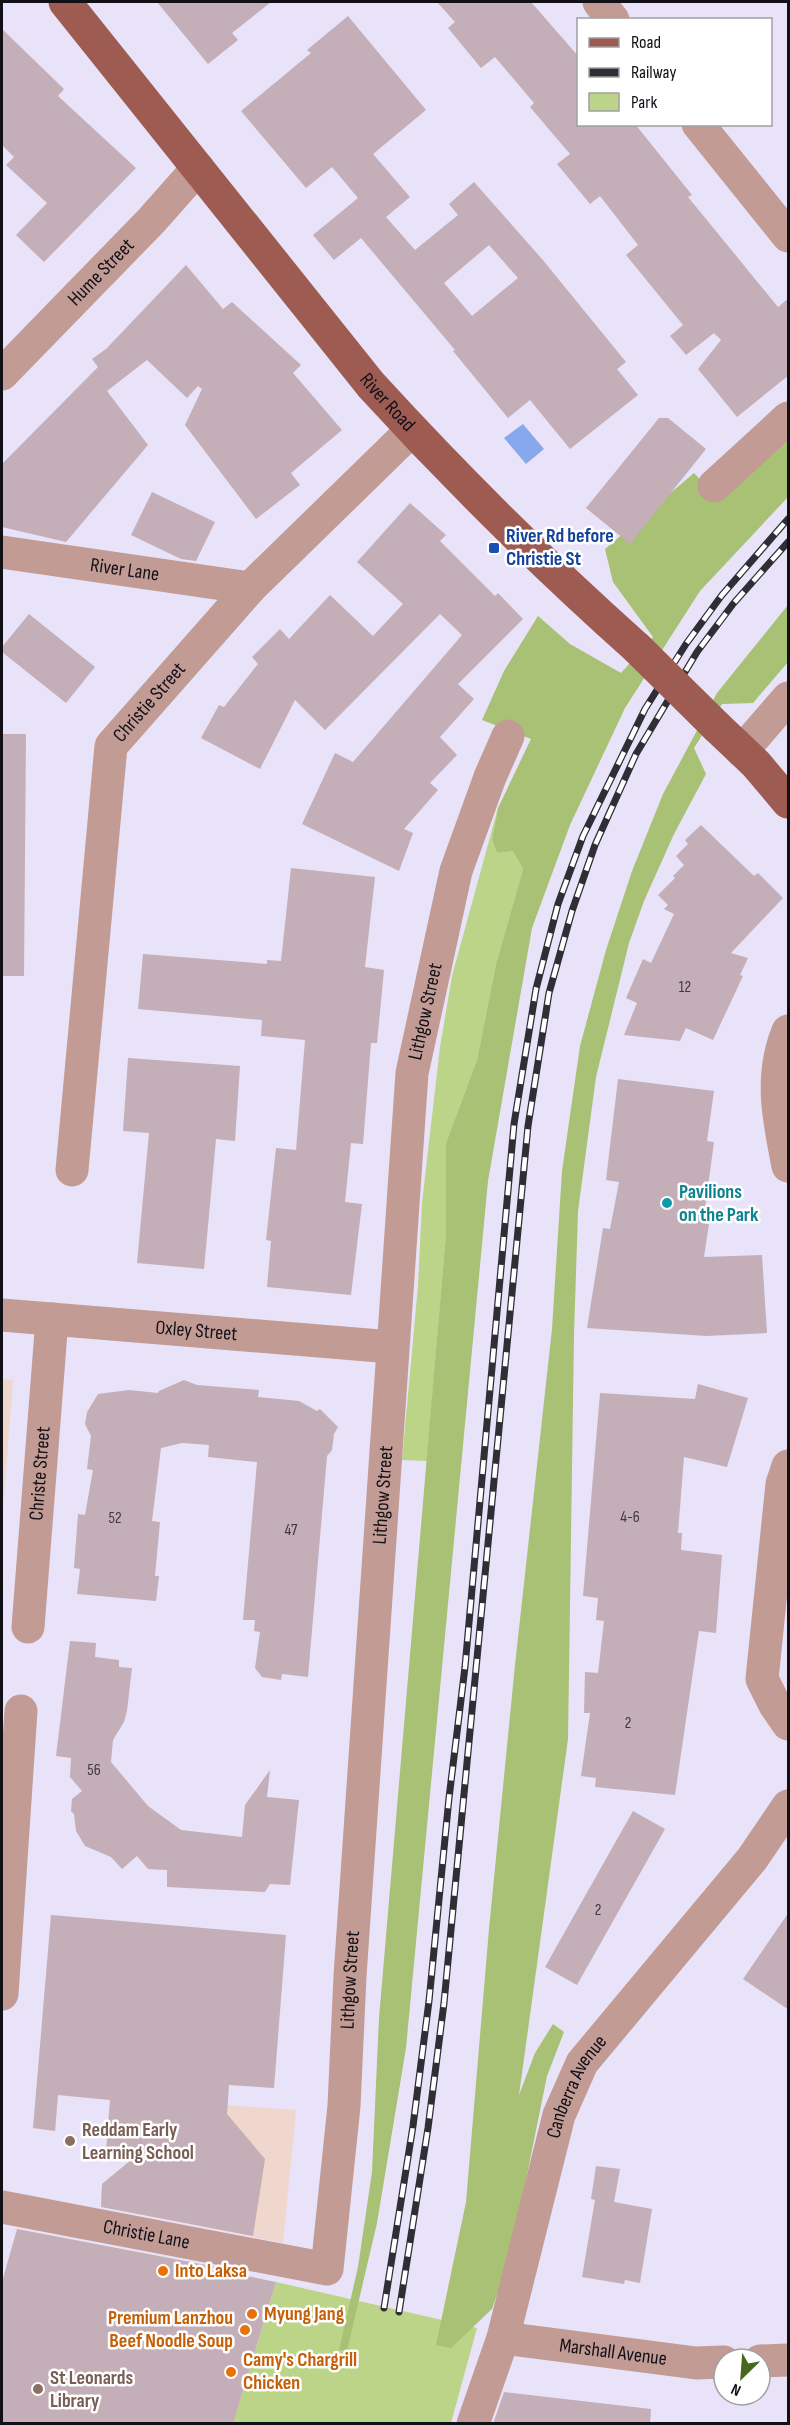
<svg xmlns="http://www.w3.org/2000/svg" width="790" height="2425" font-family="'Sofia Sans Condensed',sans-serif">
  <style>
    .commercial { fill: #efd7cd }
    .green { fill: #bbd487 }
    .forest { fill: #a8c174 }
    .water { fill: #87a8ec }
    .building { fill: #c4aeb7; fill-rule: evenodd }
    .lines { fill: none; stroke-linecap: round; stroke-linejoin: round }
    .minor { stroke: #c29b95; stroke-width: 33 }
    .major { stroke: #9e5b52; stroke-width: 33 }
    .rail-casing { stroke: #2f2d36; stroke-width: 7 }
    .rail { stroke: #fff; stroke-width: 4.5; stroke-dasharray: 14; stroke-linecap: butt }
    .major-bridge { stroke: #9e5b52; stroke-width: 33 }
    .transit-dot { fill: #1a4fb4; stroke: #fff; stroke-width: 2 }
    .culture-dot { fill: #0f9aa8; stroke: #fff; stroke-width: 2 }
    .education-dot { fill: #8d6e63; stroke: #fff; stroke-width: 2 }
    .food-dot { fill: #e8710a; stroke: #fff; stroke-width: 2 }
    .labels { text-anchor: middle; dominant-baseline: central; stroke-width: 5; stroke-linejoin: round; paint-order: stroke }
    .number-label { font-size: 16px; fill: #3e383f }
    .street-label { font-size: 20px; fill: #121017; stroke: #fff }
    .transit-label { font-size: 20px; font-weight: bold; fill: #164399; stroke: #fff; text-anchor: start }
    .culture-label { font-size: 20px; font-weight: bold; fill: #0d838f; stroke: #fff; text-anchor: start }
    .education-label { font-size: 20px; font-weight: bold; fill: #785e54; stroke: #fff; text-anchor: start }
    .food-label { font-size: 20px; font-weight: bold; fill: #c56008; stroke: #fff; text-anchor: start }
  </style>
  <rect width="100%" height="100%" fill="#e8e3f8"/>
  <!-- commercial -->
  <path class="commercial" d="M2 1379 13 1380 2 1522Z
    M40 2066 169 2101 296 2110 283 2243 101 2206 102 2184 137 2155 106 2152 110 2100 58 2095 55 2131 33 2128Z"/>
  <!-- green -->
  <path class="green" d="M498 808 492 840 497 853 513 851 523 869 496 964 477 1060 446 1143V1233L427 1461 402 1460 418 1286 422 1203 440 1047 452 976Z
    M276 2282 477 2328 451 2423 233 2424Z"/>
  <!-- forest -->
  <path class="forest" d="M788 429V497L700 591 625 708 570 825 532 928 488 1181 406 2048 377 2223 347 2351 339 2350 358 2267 372 2172 379 2018 446 1233V1143L477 1060 496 964 523 869 513 851 497 853 492 840 498 808 531 739 482 720 504 671 538 616 570 644 621 673 653 637 613 582 605 549 694 473 716 496Z
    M788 605V662L753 703 722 704 694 748 706 774 674 834 644 901 629 943 596 1077 578 1211 574 1334 568 1739 519 2095 535 2053 553 2024 564 2032 547 2076 511 2254 492 2309 451 2348 436 2345 466 2202 489 1929 515 1665 552 1329 562 1171 580 1046 606 950 632 871 663 794 717 693Z"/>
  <!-- water -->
  <path class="water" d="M523 424 544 449 526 464 504 438Z"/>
  <!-- building -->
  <path class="building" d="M157 2H271L232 33 238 40 208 64Z
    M437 2H531L579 57V124H635L692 195 688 197 778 307 789 298V375L737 417 698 369 721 340 714 333 686 355 670 336 683 325 626 255 638 245 600 196 590 204 557 164 570 154 530 107 534 103 495 57 481 68 448 28 455 22Z
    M348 16 426 110 373 154 410 197 386 217 415 250 458 215 449 204 474 182 542 259 626 362 617 369 638 395 570 449 530 400 508 418 453 351 455 350 361 238 334 260 313 235 358 198 332 167 306 188 241 111 311 53 307 50ZM489 245 518 278 472 316 444 283Z
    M2 29 64 89 58 96 136 168 44 262 16 235 47 203 6 165 14 157 2 145Z
    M186 265 223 309 232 302 301 365 293 373 342 430 291 473 300 485 256 519 185 425 202 389 198 386 187 398 147 360 107 391 148 445 66 542 2 527V464L98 367 92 359 106 349Z
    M659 418H668L706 449 630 544 586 508Z
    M152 492 215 522 196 561 181 559 131 535Z
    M410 503 446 535 440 541 495 596 498 593 523 619 458 684 474 699 440 737 457 755 430 783 438 790 404 829 413 833 399 871 302 824 335 753 353 762 462 635 440 614 325 730 295 700 260 769 201 738 219 705 224 707 258 664 252 657 280 629 289 639 330 595 373 636 403 604 357 562Z
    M29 614 95 667 66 703 2 652V647Z
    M2 734H26L24 976H2Z
    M701 825 754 876 758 873 783 898 731 953 748 958 740 975 743 976 713 1040 686 1028 680 1041 624 1035 637 1003 626 998 643 959 651 963 674 914 664 909 668 905 658 895 675 878 673 876 684 865 676 856 688 844 685 840Z
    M291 868 375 877 365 967 384 970 377 1043H371L363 1144 351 1143 345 1202 362 1204 351 1295 267 1287 271 1241 266 1240 276 1148 296 1150 305 1040 261 1036 262 1020 138 1009 143 954 267 964V960L281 961Z
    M128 1058 240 1066 235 1141 216 1139 204 1269 137 1263 149 1133 123 1131Z
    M618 1079 714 1091 707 1141 714 1142 703 1223 709 1224 704 1257 762 1255 767 1333 706 1336 587 1328 603 1228 610 1229 619 1182 606 1180Z
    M184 1380 197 1385 259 1390 258 1397 299 1401 317 1411 320 1409 338 1427 334 1434 332 1450 327 1456 308 1677 282 1674 281 1680 262 1677 255 1668 260 1632 254 1631 255 1620H243L257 1462 208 1457 209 1445 182 1443 161 1448 152 1521 160 1522 155 1576H159L156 1601 77 1594 80 1569 74 1568 78 1514 85 1515 93 1470 87 1469 91 1436 85 1424 87 1412 98 1394 129 1390 158 1393 159 1391Z
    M698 1384 748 1398 727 1467 684 1457 678 1533H682L681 1550 722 1555 716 1633 699 1631 675 1795 595 1787 596 1778 581 1776 590 1713H584L585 1672 598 1673 604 1621 596 1620 598 1598 583 1596 600 1393 695 1399Z
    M70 1641 96 1643 95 1657 119 1660V1667L132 1668 127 1711 124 1722 113 1740 111 1762 148 1806 181 1830 242 1837 245 1805 270 1770 267 1797 299 1800 290 1885 270 1884 265 1892 167 1887V1870L148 1869 137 1856 122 1869 111 1857 85 1846 76 1831 74 1814 71 1811 72 1799 82 1791 70 1777 71 1758 56 1756Z
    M633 1811 665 1829 577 1985 545 1967Z
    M789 1912V2010L743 1979Z
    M51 1915 286 1935 274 2088 229 2085 227 2114 265 2159 253 2236 101 2207 102 2184 137 2155 106 2152 110 2100 58 2095 55 2131 33 2128Z
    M596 2166 620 2169 614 2202 652 2209 640 2283 625 2280 624 2284 582 2277 595 2200 591 2199Z
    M17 2229 248 2273 247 2276 276 2282 233 2424H2V2282Z
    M504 2392 651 2409 650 2424H493Z"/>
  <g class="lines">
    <!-- minor -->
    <g class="minor">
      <path d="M599 2 613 20"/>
      <path d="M698 124 788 236"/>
      <path id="s1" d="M2 374 151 221 198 168"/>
      <path d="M714 486 788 418"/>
      <path id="s2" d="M2 552 250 588"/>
      <path d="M742 751 788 698"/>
      <path d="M788 1031C769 1076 779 1121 788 1166"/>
      <path id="s3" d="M72 1170 111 746 250 588 412 430"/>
      <path id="s4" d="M2 1315 392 1347"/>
      <path d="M788 1466 782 1484 762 1679 775 1705 788 1724"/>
      <path id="s5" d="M28 1627 52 1319"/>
      <path d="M2 1994 21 1711"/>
      <path id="s6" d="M2 2207 327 2269 344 2106 350 1976 412 1073 456 871 490 777 508 736"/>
      <path id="s7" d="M503 2338 696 2363 724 2362"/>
      <path d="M760 2361 788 2360"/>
      <path id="s8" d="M473 2424 503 2338 559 2115 582 2063 752 1859 788 1806"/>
    </g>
    <!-- major -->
    <g class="major">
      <path id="s9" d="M65 2 371 385C455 477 544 565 637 648"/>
      <path d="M717 727 756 764 788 802"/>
    </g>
    <defs>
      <path id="rail" d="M384 2308 413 2126 429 2001 449 1798 465 1667 514 1124 536 989 558 904 583 836 645 709 686 644 722 595 788 519
        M399 2312 428 2128 444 2003 528 1126 549 993 572 911 595 845 636 754 697 652 733 604 788 542"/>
    </defs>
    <!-- rail casing -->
    <use href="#rail" class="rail-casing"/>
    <!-- rail -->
    <use href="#rail" class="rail"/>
    <!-- major-bridge -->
    <path class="major-bridge" d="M637 648 717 727"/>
  </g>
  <!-- markers -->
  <rect class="transit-dot" x="488" y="542" width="12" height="12" rx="3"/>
  <circle class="culture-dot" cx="667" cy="1203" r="6"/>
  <g class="education-dot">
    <circle cx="70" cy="2141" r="6"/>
    <circle cx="38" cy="2389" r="6"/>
  </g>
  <g class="food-dot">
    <circle cx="163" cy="2271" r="6"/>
    <circle cx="252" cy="2314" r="6"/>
    <circle cx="245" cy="2330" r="6"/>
    <circle cx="231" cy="2372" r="6"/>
  </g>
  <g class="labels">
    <!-- number labels -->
    <g class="number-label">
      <text x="685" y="987">12</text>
      <text x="630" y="1517">4-6</text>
      <text x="115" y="1518">52</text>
      <text x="291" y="1530">47</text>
      <text x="628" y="1723">2</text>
      <text x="94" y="1770">56</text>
      <text x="598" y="1910">2</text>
    </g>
    <!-- street labels -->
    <g class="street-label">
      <text stroke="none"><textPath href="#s1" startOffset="142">Hume Street</textPath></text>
      <text stroke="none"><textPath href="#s9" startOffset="514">River Road</textPath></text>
      <text stroke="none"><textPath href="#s2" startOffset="124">River Lane</textPath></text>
      <text stroke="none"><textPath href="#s3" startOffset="484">Christie Street</textPath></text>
      <text stroke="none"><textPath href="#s6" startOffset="1593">Lithgow Street</textPath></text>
      <text stroke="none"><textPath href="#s4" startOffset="195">Oxley Street</textPath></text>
      <text stroke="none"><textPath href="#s5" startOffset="154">Christe Street</textPath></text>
      <text stroke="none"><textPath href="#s6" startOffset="1107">Lithgow Street</textPath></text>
      <text stroke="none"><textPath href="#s6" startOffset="621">Lithgow Street</textPath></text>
      <text stroke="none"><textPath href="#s8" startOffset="354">Canberra Avenue</textPath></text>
      <text stroke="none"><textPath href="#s6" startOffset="147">Christie Lane</textPath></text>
      <text stroke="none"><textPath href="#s7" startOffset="111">Marshall Avenue</textPath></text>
    </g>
    <!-- transit labels -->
    <g class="transit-label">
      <text x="506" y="536">River Rd before<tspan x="506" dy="23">Christie St</tspan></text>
    </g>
    <!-- culture labels -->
    <g class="culture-label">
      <text x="679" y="1192">Pavilions<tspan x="679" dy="23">on the Park</tspan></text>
    </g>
    <!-- education labels -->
    <g class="education-label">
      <text x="82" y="2130">Reddam Early<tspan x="82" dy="23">Learning School</tspan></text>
      <text x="50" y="2378">St Leonards<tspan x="50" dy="23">Library</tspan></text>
    </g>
    <!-- food labels -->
    <g class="food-label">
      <text x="175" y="2271">Into Laksa</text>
      <text x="264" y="2314">Myung Jang</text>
      <text x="233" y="2318" text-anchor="end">Premium Lanzhou<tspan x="233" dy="23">Beef Noodle Soup</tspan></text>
      <text x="243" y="2360">Camy's Chargrill<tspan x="243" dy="23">Chicken</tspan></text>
    </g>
  </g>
  <!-- border -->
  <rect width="790" height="2425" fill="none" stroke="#121017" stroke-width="6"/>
  <!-- legend -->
  <rect x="577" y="18" width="195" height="108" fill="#ffffff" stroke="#a09fa2" stroke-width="1.5"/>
  <rect x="589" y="38" width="30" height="9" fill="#9e5b52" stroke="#a09fa2" stroke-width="1.5"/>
  <text x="631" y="48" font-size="18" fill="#121017">Road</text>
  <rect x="589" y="68" width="30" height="9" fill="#2f2d36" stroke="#a09fa2" stroke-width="1.5"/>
  <text x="631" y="78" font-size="18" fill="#121017">Railway</text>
  <rect x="589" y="93" width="30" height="18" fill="#bbd487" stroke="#a09fa2" stroke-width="1.5"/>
  <text x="631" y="108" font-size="18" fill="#121017">Park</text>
  <!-- north arrow -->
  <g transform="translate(742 2377) rotate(205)"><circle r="28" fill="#ffffff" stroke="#a09fa2" stroke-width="1.5"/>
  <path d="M0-4.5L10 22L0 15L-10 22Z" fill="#47671c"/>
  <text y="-9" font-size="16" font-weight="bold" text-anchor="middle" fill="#121017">N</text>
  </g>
</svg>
